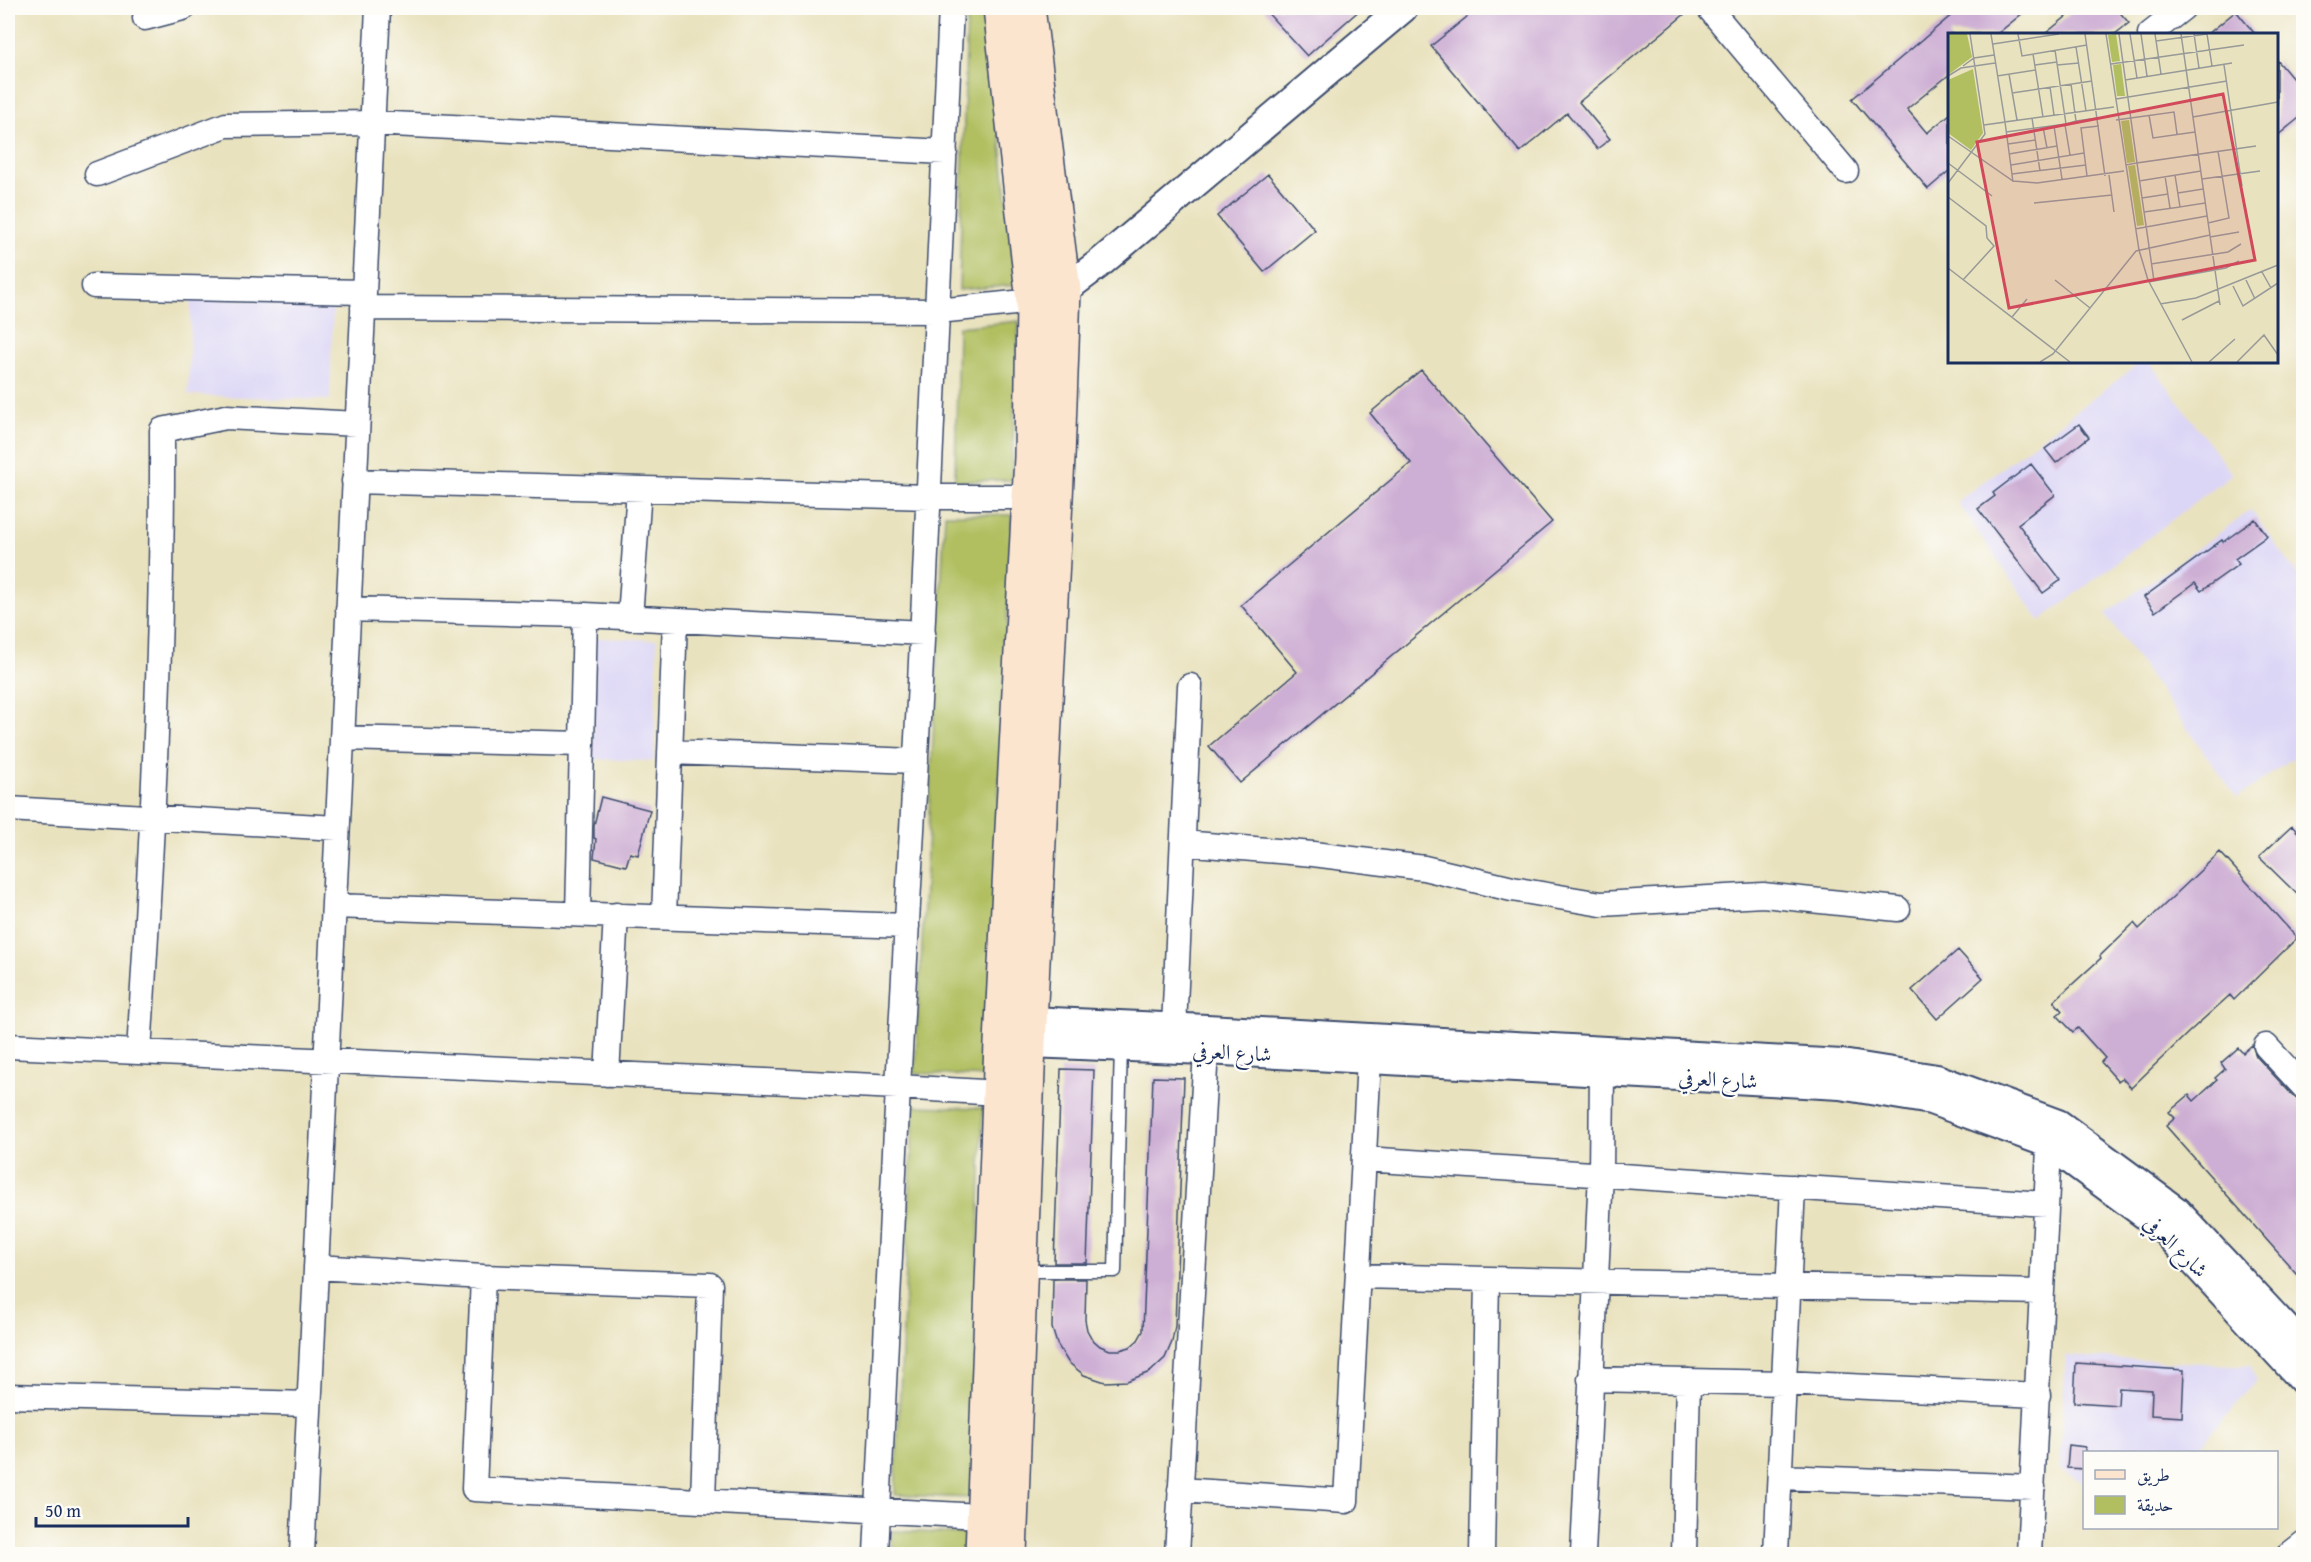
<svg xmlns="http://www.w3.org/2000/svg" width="2311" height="1562" font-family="'Gentium Book Plus',Amiri,serif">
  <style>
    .built { fill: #dcd6f6 }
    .green { fill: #b1bf61; stroke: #667760; stroke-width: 1.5 }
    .building { fill: #cdaed4 }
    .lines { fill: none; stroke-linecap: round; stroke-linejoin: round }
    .service-casing { stroke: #3a4a6c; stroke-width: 15 }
    .minor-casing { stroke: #3a4a6c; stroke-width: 27 }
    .tertiary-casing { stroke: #3a4a6c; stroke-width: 32 }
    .secondary-casing { stroke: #3a4a6c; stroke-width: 36 }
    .service { stroke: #fff; stroke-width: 12 }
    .minor { stroke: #fff; stroke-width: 24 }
    .tertiary { stroke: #fff; stroke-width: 28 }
    .secondary { stroke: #fbe5cf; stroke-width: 33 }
    .labels { text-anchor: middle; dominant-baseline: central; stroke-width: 4.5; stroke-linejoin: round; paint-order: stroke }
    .street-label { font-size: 21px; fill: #1b2f5e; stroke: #fdfcf7 }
    .inset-road { fill: none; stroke: #979a98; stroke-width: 1.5 }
    .view { fill: #d1495b; fill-opacity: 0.15; stroke: #d1495b; stroke-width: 3 }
    .inset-edge { fill: none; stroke: #1b2f5e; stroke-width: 3 }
  </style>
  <rect width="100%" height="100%" fill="#fdfcf7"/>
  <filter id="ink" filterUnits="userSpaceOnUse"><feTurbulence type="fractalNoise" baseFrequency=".0167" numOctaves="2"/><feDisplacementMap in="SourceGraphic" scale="12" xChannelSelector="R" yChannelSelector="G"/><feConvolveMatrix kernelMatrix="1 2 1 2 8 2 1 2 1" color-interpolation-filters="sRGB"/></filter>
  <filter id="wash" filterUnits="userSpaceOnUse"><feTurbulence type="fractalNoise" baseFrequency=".008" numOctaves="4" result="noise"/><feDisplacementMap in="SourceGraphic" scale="24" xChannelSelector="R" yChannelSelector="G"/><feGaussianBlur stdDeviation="1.35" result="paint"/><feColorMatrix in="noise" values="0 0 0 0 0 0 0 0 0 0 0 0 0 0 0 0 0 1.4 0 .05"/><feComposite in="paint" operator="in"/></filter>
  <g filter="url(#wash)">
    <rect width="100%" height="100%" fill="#e9e2be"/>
    <!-- built -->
    <path class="built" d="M191 298 333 303 330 400 188 395Z
      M2141 362H2149L2232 474 2040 621 1957 502Z
      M2251 510 2303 582V751L2237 798 2105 614Z
      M596 638 657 640 654 761 593 759Z
      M2066 1356 2251 1366 2257 1380 2195 1452H2084V1483L2060 1469Z"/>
    <!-- green -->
    <path class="green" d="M987 12 1016 285 959 290 967 13Z
      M1019 321 1011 480 955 481 958 327Z
      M945 514 1012 515 986 1077 915 1073Z
      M914 1106 983 1108 971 1498 895 1495Z
      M893 1531 965 1534 964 1554H892Z"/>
    <g id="blocks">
      <!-- building -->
      <path class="building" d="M1263 8H1362L1307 56Z
        M1478 8H1692L1579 102 1610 139 1597 149 1567 113 1520 152 1431 46Z
        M1960 8H2029L1997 34H1950V74L1907 109 1927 133 1950 114V170L1928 189 1852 99Z
        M2077 8H2116L2129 23 2115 34H2045Z
        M2236 11 2255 34H2208Z
        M2277 60 2304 92V114L2277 136Z
        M1268 174 1315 230 1264 272 1217 216Z
        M1421 370 1552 522 1240 783 1209 746 1297 672 1241 605 1411 463 1370 413Z
        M2079 424 2089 437 2056 463 2045 449Z
        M2031 464 2055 495 2018 524 2061 580 2043 593 1978 509 1995 496 1993 493Z
        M2255 519 2267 536 2235 559 2239 564 2201 591 2195 583 2155 612 2144 597 2222 540 2223 542Z
        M601 797 650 810 638 855 630 853 626 866 594 858 596 839 594 838V825Z
        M2292 826 2304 839V901L2259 857Z
        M2220 852 2297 938 2234 1000 2230 995 2190 1031 2131 1088 2122 1078 2118 1081 2101 1062 2105 1058 2078 1028 2073 1032 2057 1015 2062 1011 2054 1001 2101 958 2100 956 2134 923 2139 929Z
        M1958 950 1983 978 1937 1019 1912 990Z
        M2252 1045 2256 1056 2294 1097 2304 1102V1282L2166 1126 2175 1118 2169 1112 2189 1095 2194 1101 2217 1080 2215 1078 2225 1069 2221 1063 2238 1048 2243 1053Z
        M1061 1069 1094 1070 1087 1263H1054Z
        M1153 1077 1184 1078 1175 1326 1172 1342 1165 1358 1150 1372 1127 1381 1105 1382 1084 1375 1068 1362 1057 1344 1052 1328 1053 1279H1086L1085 1320 1087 1330 1092 1339 1100 1346 1110 1350H1120L1130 1347 1138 1340 1143 1331Z
        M2076 1363 2184 1370 2182 1417 2151 1415 2152 1390 2119 1388 2118 1405 2074 1402Z
        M2069 1445 2085 1447V1469L2067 1468Z"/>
    </g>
  </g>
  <g filter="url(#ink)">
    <use href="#blocks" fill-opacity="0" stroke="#3a4a6c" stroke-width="1.5"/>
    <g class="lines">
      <defs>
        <path id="service" d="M1023 1271H1115L1121 1047"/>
        <path id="minor" d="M1709 8 1846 171
          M145 18 183 8
          M2150 34 2183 8
          M97 174 226 125 372 123 945 152
          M94 286 364 292
          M363 308 938 311 1033 301 1049 295
          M354 481 930 497H1029
          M348 609 585 615 578 914
          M585 615 923 633
          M630 618 639 489
          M342 738 582 744
          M670 752 916 761
          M8 809 337 828
          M1183 843 1313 854 1424 868 1512 889 1601 904 1763 895 1898 909
          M334 906 907 926
          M664 917 675 620
          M1174 1027 1190 686
          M8 1046 898 1087 920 683 951 8
          M2266 1046 2304 1087
          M139 1052C152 845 163 638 162 430L226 417 357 424
          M607 1074 616 915
          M1364 1159 2046 1204
          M316 1267 483 1277 710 1285 703 1501
          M1358 1276 2042 1292
          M483 1277 474 1489 1000 1517
          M1590 1379 1784 1383 2038 1395
          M8 1396 309 1404
          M1780 1477 2033 1487
          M1180 1490 1346 1501 1369 1059
          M302 1554 378 8
          M876 1554 898 1087 999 1093
          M1177 1554 1207 1033
          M1482 1554 1487 1279
          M1583 1554 1601 1173 1602 1072
          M1684 1554 1688 1381
          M1776 1554 1793 1187
          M2029 1554 2050 1128
          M2290 1554 2304 1543"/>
        <path id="tertiary" d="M1064 290 1100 263 1403 8
          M1030 1021 1207 1029 1842 1064 1937 1079 2058 1124 2176 1211 2304 1348
          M1029 1043 1206 1050 1840 1085 1931 1100 2048 1143 2162 1227 2304 1381"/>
        <path id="secondary" d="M982 1554 1001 1043 1031 457 1033 301 1000 8
          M1010 1554 1029 1043 1058 458 1064 290 1028 8"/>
      </defs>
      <!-- service casing -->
      <use href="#service" class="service-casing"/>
      <!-- minor casing -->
      <use href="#minor" class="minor-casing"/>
      <!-- tertiary casing -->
      <use href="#tertiary" class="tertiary-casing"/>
      <!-- secondary casing -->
      <use href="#secondary" class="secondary-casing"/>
      <!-- service -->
      <use href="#service" class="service"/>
      <!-- minor -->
      <use href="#minor" class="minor"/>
      <!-- tertiary -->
      <use href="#tertiary" class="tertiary"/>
      <!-- secondary -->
      <use href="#secondary" class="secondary"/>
    </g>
  </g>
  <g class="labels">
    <!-- street labels -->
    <g class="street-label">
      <text transform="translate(1232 1052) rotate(3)">شارع العرفي</text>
      <text transform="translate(1718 1079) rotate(3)">شارع العرفي</text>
      <text transform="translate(2176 1246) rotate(44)">شارع العرفي</text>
    </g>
  </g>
  <!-- overview -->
  <g transform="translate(1948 33)">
    <rect width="330" height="330" fill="#e9e2be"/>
    <path d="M0 1H19L24 24 0 42ZM168 1 172 28 164 29 160 2ZM173 31 177 63H169L165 32ZM25 36 35 100 23 117 0 100V47ZM181 87 187 129 179 130 173 88ZM187 132 196 192 189 193 180 133Z" fill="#b1bf61"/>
    <path class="inset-road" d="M70 1 74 23 139 12M137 1 157 143M158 1 191 217 200 247 244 329M171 1 189 130 178 132M182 1 189 45M193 1 199 43M207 1 213 41M233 1 272 272M246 1 251 35M259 1 264 33M208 8 259 1M45 11 111 1M128 14 138 78M107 17 118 91 128 88M85 21 95 84M163 31 296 12M87 32 109 29M109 32 131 30M276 32 294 153M15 33 26 25 46 22M61 41 69 87M0 43 13 35 47 30M49 43 87 37M177 47 284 30M123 51 128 88 149 85M102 54 106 82M64 60 144 48M168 66 279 48M201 82 205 105 247 99M245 84 330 69M84 85 92 138M168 87 226 79 229 101M36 92 57 89 43 1M117 92 122 122M106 93 114 146M95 94 99 115M58 99 118 91M0 103 65 148 89 150 176 138M60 111 87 107M61 121 109 113M0 130 44 163M63 132 136 120M64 141 138 132M161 142 166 179M227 142 232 174 257 170M139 143 133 95 151 93M217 143 222 175M254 146 312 138M191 148 253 138M65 149 57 89 166 74M0 150 37 101 22 1M230 160 255 156M0 164 38 193 39 205 46 213 15 247M194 165 220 161M86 170 164 162M196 179 232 174M260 190 281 185 270 118M187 196 259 183M262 204 291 199M203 231 280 219 293 211M0 235 122 329M314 239 323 255M107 247 142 275M298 247 307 266M206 248 278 235 291 228M201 249 206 248 189 130 308 113M285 253 295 273 330 250M212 271 248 265 330 232M64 284 79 266M234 287 271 268M92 329 105 321 188 218 262 202M261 329 287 306M289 329 316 302 330 322"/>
    <path class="view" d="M275 61 307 227 61 275 29 109Z"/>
    <rect width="330" height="330" class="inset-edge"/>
  </g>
  <!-- margin -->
  <rect width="2311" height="1562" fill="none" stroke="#fdfcf7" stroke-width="30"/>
  <!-- legend -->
  <rect x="2083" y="1451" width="195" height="78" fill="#fdfcf7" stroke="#a3aaba" stroke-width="1.5"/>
  <rect x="2095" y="1470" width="30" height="9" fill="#fbe5cf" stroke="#a3aaba" stroke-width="1.5"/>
  <text x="2137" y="1481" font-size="18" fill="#1b2f5e">طريق</text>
  <rect x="2095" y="1496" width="30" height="18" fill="#b1bf61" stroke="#a3aaba" stroke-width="1.5"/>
  <text x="2137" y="1511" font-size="18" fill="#1b2f5e">حديقة</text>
  <!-- scale -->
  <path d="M36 1517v9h152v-9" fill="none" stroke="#1b2f5e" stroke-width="3"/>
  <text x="45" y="1517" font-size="18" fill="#1b2f5e" stroke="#fdfcf7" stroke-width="4.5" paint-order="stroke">50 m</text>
</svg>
